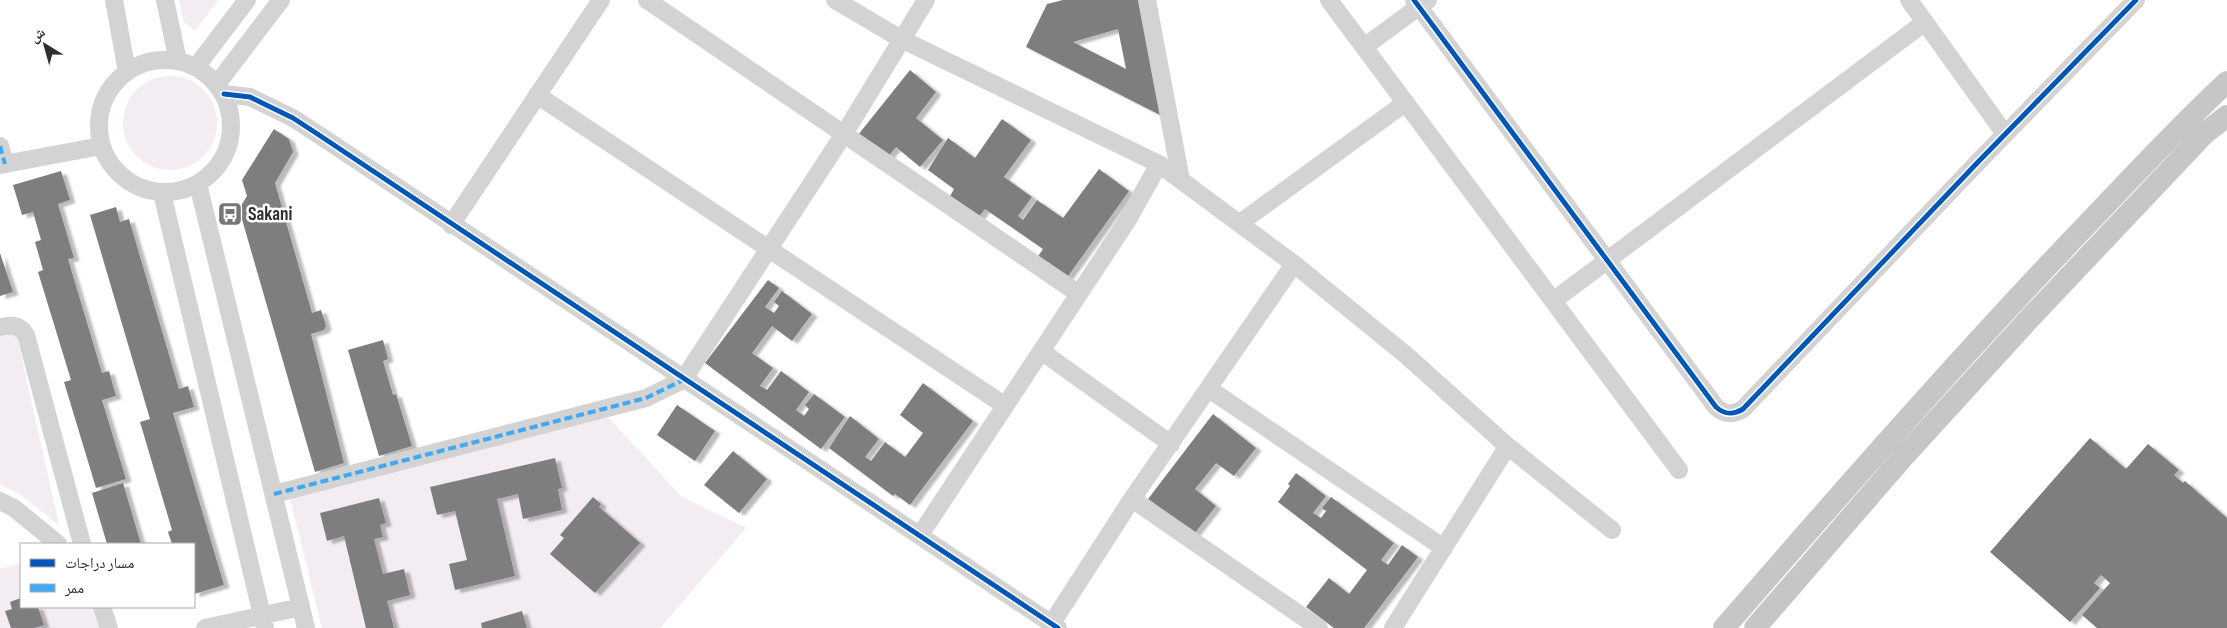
<svg xmlns="http://www.w3.org/2000/svg" width="2227" height="628" font-family="'Sofia Sans Condensed','Noto Naskh Arabic',sans-serif">
  <style>
    .green { fill: #f3ecf3 }
    .building { fill: #7e7e7e; fill-rule: evenodd; filter: url(#shadow) }
    .lines { fill: none; stroke-linecap: round; stroke-linejoin: round }
    .minor { stroke: #d3d3d3; stroke-width: 18 }
    .major { stroke: #c6c6c6; stroke-width: 22 }
    .quiet { stroke: #3fa9f5; stroke-width: 4; stroke-dasharray: 8 4; stroke-linecap: butt }
    .cycleway-casing { stroke: #fff; stroke-width: 8 }
    .cycleway { stroke: #0057b8; stroke-width: 5 }
    .labels { text-anchor: middle; dominant-baseline: central; stroke-width: 5; stroke-linejoin: round; paint-order: stroke }
    .poi-label { font-size: 19px; font-weight: bold; fill: #2e2e2e; stroke: #fff; text-anchor: start }
  </style>
  <defs>
    <filter id="shadow"><feDropShadow dx="5.5" dy="3" stdDeviation="1" flood-color="#0004"/></filter>
  </defs>
  <rect width="100%" height="100%" fill="#fff"/>
  <!-- green -->
  <path class="green" d="M179 0H218L195 31 183 21Z
    M123 123a47 47 0 1 1 94 0a47 47 0 1 1-94 0Z
    M16 333 59 525 21 495 0 484V337Z
    M605 414 682 497 746 528 660 628H322L288 491Z
    M21 563V607H102L109 628H0V569Z"/>
  <!-- building -->
  <path class="building" d="M1063 0H1139L1162 116 1026 47 1047 4ZM1118 29 1126 69 1073 42Z
    M910 70 936 92 916 118 943 140 920 167 896 147 887 158 858 135Z
    M1002 119 1031 140 1004 177 1032 197 1018 216 1023 220 1037 200 1063 218 1099 169 1129 191 1066 279 1037 258 1043 249 985 209 978 218 949 198 954 189 928 170 948 138 975 158Z
    M274 129 289 139 293 152 275 183 312 313 321 310 326 326 324 330 311 334 344 463 315 472 239 209 247 196 242 180Z
    M61 171 70 200 58 204 74 258 68 259 102 373 109 371 116 396 102 400 126 479 96 488 64 382 71 380 38 272 43 270 35 242 41 240 33 212 22 215 13 185Z
    M116 207 120 222 129 219 179 389 188 386 194 407 173 413 224 585 194 594V544H172L168 532 172 530 140 422 150 419 90 215Z
    M0 253 13 292 0 296Z
    M768 280 779 288 765 307 774 313 779 306 774 302 782 291 812 314 792 341 772 326 752 353 773 368 760 386 767 390 781 371 809 392 796 410 804 416 809 409 805 405 814 394 845 417 821 449 705 363Z
    M383 340 388 359 383 361 393 395 396 394 412 446 379 456 348 350Z
    M923 383 973 421 910 505 895 494 893 496 829 448 850 416 879 439 865 457 871 461 885 442 905 457 923 433 900 415Z
    M677 405 715 431 695 461 657 435Z
    M1213 414 1256 448 1234 476 1216 463 1195 489 1216 506 1194 534 1148 499Z
    M2090 438 2126 469 2148 444 2179 470 2174 475 2183 483 2185 481 2227 518V628H2097L2082 615 2110 583 2101 575 2094 583 2100 588 2070 622 1990 552Z
    M733 451 767 479 739 513 704 485Z
    M555 458 562 488 558 489 562 510 523 519 518 494 497 499 515 576 455 590 449 564 467 560 455 511 437 515 430 487Z
    M1296 473 1326 496 1313 513 1321 518 1326 511 1322 508 1331 497 1394 543 1381 560 1388 565 1402 545 1418 557 1364 628H1334L1306 607 1329 578 1349 594 1367 570 1278 502 1290 486 1288 484Z
    M123 483 141 544H107L92 493Z
    M593 497 601 504 599 507 640 543 595 593 550 554 564 538 560 535Z
    M379 498 386 523 380 525 383 537 374 539 383 574 404 569 410 595 387 601 394 628H366L344 536 327 541 320 513Z
    M21 598V607H38L44 625 34 628H11L5 611 12 609 10 602Z
    M522 611 527 628H482L481 623Z"/>
  <g class="lines">
    <!-- minor -->
    <path class="minor" d="M114 0 127 72
      M165 0 178 61
      M647 0 1079 294
      M835 0 901 39 1159 164 1294 264 1406 355 1505 444 1612 530
      M1147 0 1181 180
      M1329 0 1679 470
      M1414 0 1716 407C1725 415 1733 415 1743 409L1979 161 2136 0
      M1909 0 2005 134
      M1364 47 1428 0
      M99 126a66 66 0 1 1 132 0a66 66 0 1 1-132 0Z
      M196 67 247 0
      M217 84 281 0
      M224 94 250 97 293 118 319 135 1058 628
      M537 95 1004 405
      M0 146 5 164
      M0 165 101 146
      M198 184 306 628
      M162 193 265 628
      M1240 223 1405 103
      M451 225 601 0
      M1553 301 1925 22
      M0 327C12 325 19 324 26 335L82 544
      M1041 351 1171 444
      M1209 389 1444 548
      M274 494 646 398 683 380 844 134 926 0
      M1132 499 1319 628
      M0 501 14 508 58 544
      M920 535 1127 221 1159 164
      M102 607 109 628
      M1052 623 1132 499 1294 264
      M205 628 301 607
      M1393 628 1504 452 1505 444"/>
    <!-- major -->
    <path class="major" d="M1724 628C1838 496 1953 365 2073 239 2124 186 2173 132 2227 82
      M1755 628 1904 456 2030 318 2205 133 2227 116"/>
    <!-- quiet -->
    <path class="quiet" d="M0 146 5 164
      M274 494 646 398 683 380"/>
    <defs>
      <path id="cycleway" d="M1414 0 1716 407C1725 415 1733 415 1743 409L1979 161 2136 0
        M224 94 250 97 293 118 319 135 1058 628"/>
    </defs>
    <!-- cycleway casing -->
    <use href="#cycleway" class="cycleway-casing"/>
    <!-- cycleway -->
    <use href="#cycleway" class="cycleway"/>
  </g>
  <!-- icons -->
  <defs>
    <symbol id="bus-square" viewBox="-11 -11 22 22"><rect x="-9" y="-9" width="18" height="18" rx="4" fill="#777" stroke="#fff"/><path d="M-5-6H5V4H4V6H2V4H-2V6H-4V4H-5ZM-3.5-4V0h7V-4ZM-3.5 1.2v1.5H-2V1.2ZM2 1.2v1.5H3.5V1.2Z" fill="#fff"/></symbol>
  </defs>
  <g fill-rule="evenodd">
    <use href="#bus-square" x="216" y="200" width="28" height="28"/>
  </g>
  <g class="labels">
    <!-- poi labels -->
    <g class="poi-label">
      <text x="248" y="214">Sakani</text>
    </g>
  </g>
  <!-- legend -->
  <rect x="20" y="543" width="175" height="65" fill="#ffffff" stroke="#ababab"/>
  <rect x="30" y="559" width="25" height="8" fill="#0057b8" stroke="#ababab"/>
  <text x="65" y="568" font-size="15" fill="#2e2e2e">مسار دراجات</text>
  <rect x="30" y="584" width="25" height="8" fill="#3fa9f5" stroke="#ababab"/>
  <text x="65" y="593" font-size="15" fill="#2e2e2e">ممر</text>
  <!-- north arrow -->
  <g transform="translate(45 45) rotate(323)" stroke="#ffffff" stroke-width="4" paint-order="stroke">
  <path d="M0-4L9 19L0 12L-9 19Z" fill="#2e2e2e"/>
  <text y="-8" font-size="14" font-weight="bold" text-anchor="middle" fill="#2e2e2e">ش</text>
  </g>
</svg>
